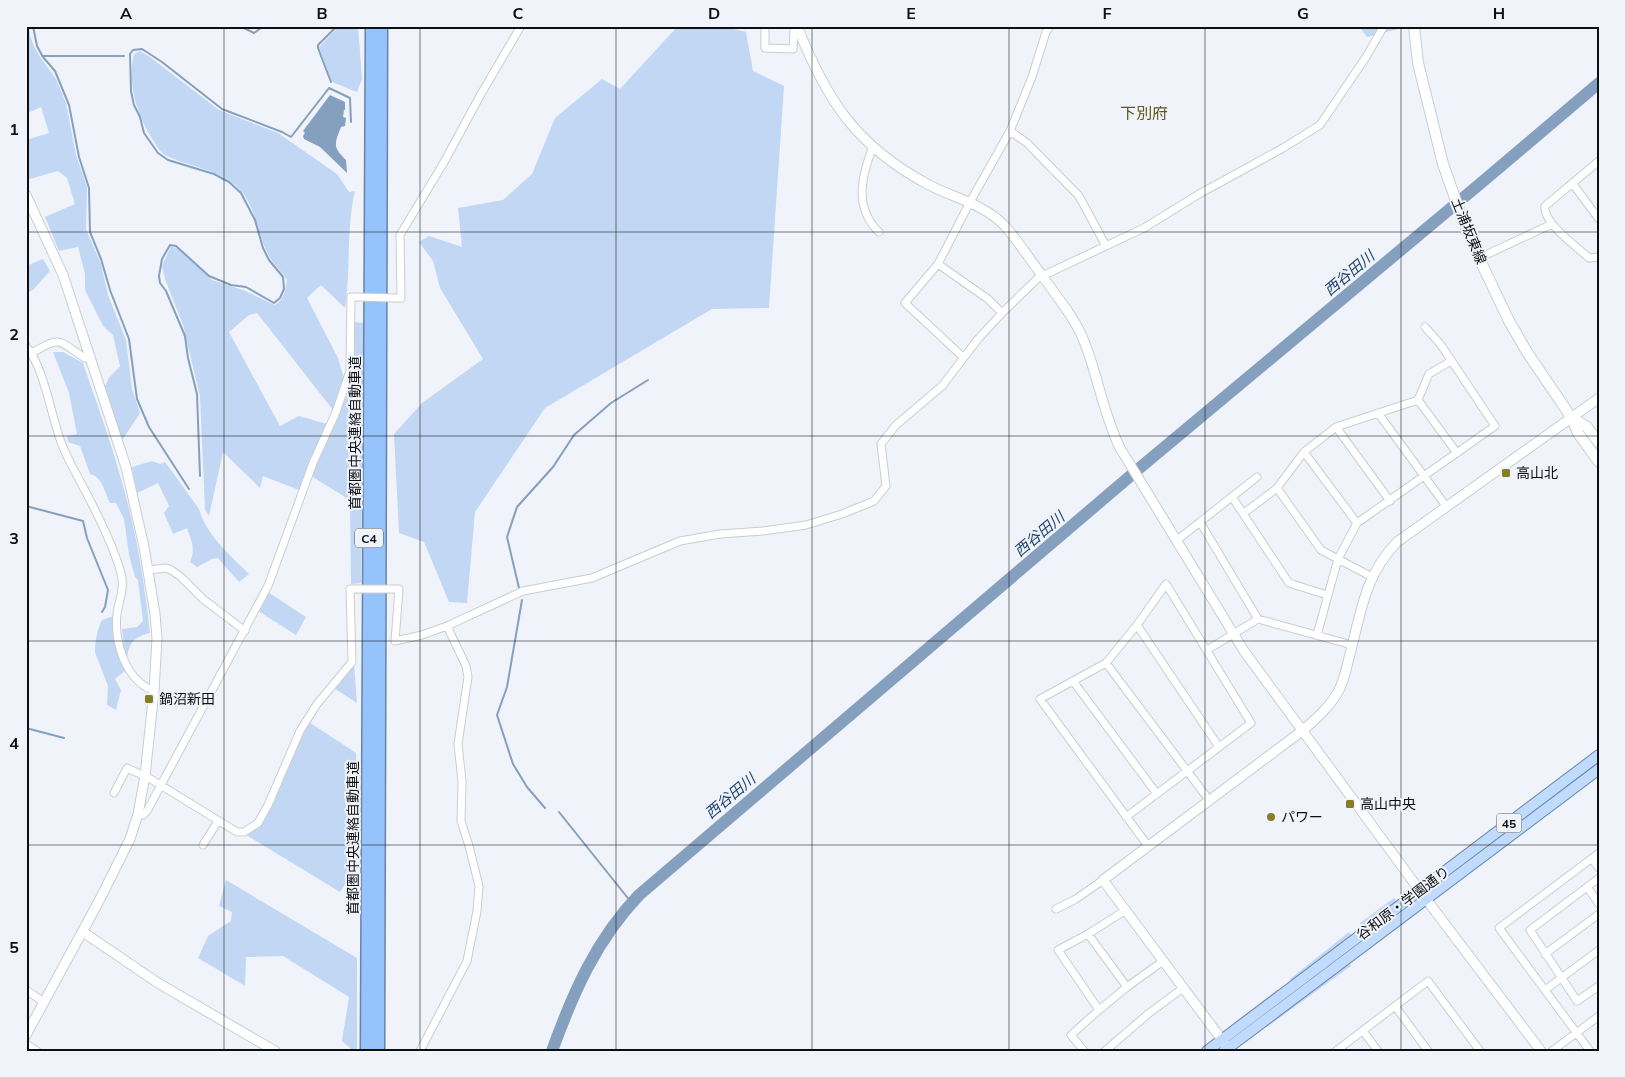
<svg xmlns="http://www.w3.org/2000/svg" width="1625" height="1077" font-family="Mulish,'Noto Sans JP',sans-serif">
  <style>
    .green { fill: #c1d7f4 }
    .water { fill: #859fbf }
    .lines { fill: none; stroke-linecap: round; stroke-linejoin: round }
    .stream { stroke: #859fbf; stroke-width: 2 }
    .river { stroke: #859fbf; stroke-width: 12 }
    .minor-casing { stroke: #c9cdd2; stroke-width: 9 }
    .tertiary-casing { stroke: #c9cdd2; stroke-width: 11 }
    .secondary-casing { stroke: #c9cdd2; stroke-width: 12 }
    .primary-casing { stroke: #6684a9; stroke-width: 12 }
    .motorway-casing { stroke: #6684a9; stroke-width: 15 }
    .minor { stroke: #fff; stroke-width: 7 }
    .tertiary { stroke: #fff; stroke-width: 9 }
    .secondary { stroke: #fff; stroke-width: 10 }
    .primary { stroke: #c0dbfd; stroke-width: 10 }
    .motorway { stroke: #96c3fb; stroke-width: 12 }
    .minor-bridge-casing { stroke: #c9cdd2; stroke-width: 9; stroke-linecap: butt }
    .minor-bridge { stroke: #fff; stroke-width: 7 }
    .grid { fill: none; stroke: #0e0f11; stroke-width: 1; stroke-opacity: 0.55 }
    .poi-dot { fill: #867e25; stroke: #f0f4fa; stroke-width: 2 }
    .labels { text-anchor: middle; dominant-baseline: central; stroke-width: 4; stroke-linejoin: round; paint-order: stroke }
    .shield { fill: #f0f4fa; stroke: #525457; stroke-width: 1 }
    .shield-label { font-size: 12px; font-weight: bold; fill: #0e0f11 }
    .street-label { font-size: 14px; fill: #0e0f11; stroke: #f0f4fa }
    .poi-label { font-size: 14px; fill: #0e0f11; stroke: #f0f4fa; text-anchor: start }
    .water-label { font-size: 15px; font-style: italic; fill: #204571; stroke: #f0f4fa }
    .quarter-label { font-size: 16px; fill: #5e591d; stroke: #f0f4fa }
    .neatline { fill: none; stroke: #0e0f11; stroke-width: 2 }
    .grid-label { font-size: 16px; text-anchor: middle; font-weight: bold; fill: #0e0f11 }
  </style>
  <rect width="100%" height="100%" fill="#f0f4fa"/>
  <!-- green -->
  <path class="green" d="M26 26H29L30 35 33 44 40 57 56 79 66 103 76 155 87 187 86 229 101 264 108 295 126 340 132 389 140 413 121 442 104 388 109 378 120 366 113 335 103 326 85 290V274L78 247 59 251 45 217 75 204 67 178 58 171 26 180V140L49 133 41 107 26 114Z
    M339 26H358L362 79 357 92 332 82 319 47Z
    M680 26H722L746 32 753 71 784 86 769 308 712 309 545 408 475 512 467 603 449 602 424 542 399 533 394 434 422 403 483 359 440 288 433 261 419 242 429 236 462 247 458 208 503 200 532 174 555 118 602 79 620 89 676 28Z
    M1359 26H1402V28L1367 37Z
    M140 51 150 57 219 110 278 133 337 174 349 192 355 191C346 229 351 269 345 308L321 285 307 298 338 358 345 382 333 410 257 313 249 315 229 332 280 426 299 416 327 424 299 490 263 476 260 488 223 452 209 516 205 510 200 396 183 325 165 279 162 266 171 246 180 250 212 280 243 290 275 305C285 299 285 290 287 280 281 271 271 262 267 252 257 232 256 207 240 190 220 168 190 168 165 155 160 152 156 145 153 140 137 116 127 83 134 54Z
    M43 259 50 271 34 289 26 294V266Z
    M355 322 364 323 361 583 351 584 350 500 311 476 348 393 352 375Z
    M63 352 83 363C95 399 109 435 119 472 135 524 144 579 150 633 135 637 130 641 127 657L124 648 122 629 137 627 143 621 138 580 135 577 129 555 124 519 116 503H110C105 493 102 476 90 474L80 446 68 442 67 436 77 434 69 393 53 352Z
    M152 461 160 464 165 462 166 463 199 509C206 535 231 556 249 574L239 582 218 558 212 559 197 567 190 562C196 549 191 540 187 528L173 534 164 513 169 506 158 483 137 493 132 467Z
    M268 592 306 617 296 635 258 611Z
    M114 616C114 636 117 653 125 671L115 679 121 690 116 710 107 705 108 686 95 652C95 641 97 630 102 620Z
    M354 663 357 703 334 688Z
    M309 722 356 753V868L340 892 246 835 260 825Z
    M226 880 357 958V1051H351V1049L342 1041 349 997 283 956 246 957 245 986 198 958 208 936 231 921 232 912 219 906Z
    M1394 898 1397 902 1363 928 1360 923Z
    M1349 932 1352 936 1291 981 1290 979Z
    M1349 962 1351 966 1267 1027 1265 1025Z
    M1278 989 1279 991 1235 1024 1234 1023Z"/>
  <!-- water -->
  <path class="water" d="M330 95 345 102V110H344L343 117 346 118 345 126 341 127C334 145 333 147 346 160L347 173 320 147 304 139 303 136 305 133 303 131Z"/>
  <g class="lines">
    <!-- stream -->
    <path class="stream" d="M33 26 37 46 43 57 55 71 69 105 79 157 89 188 90 232 101 259 110 290 129 339 137 399 149 427 189 489
      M240 26 254 33 264 26
      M42 56H124
      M331 82 318 48V45L337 26
      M200 476 197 394 188 358 185 336 166 291 160 283 159 276 162 259 170 245 176 246 209 276 231 285 246 287 274 303 280 298 284 289 283 277 269 260 263 248 255 220 241 193 229 182 214 174 168 160 158 153 144 133 140 117 134 105 131 91 130 54 133 50 142 49 162 62 222 109 282 132 291 137 329 88 350 98 351 122
      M26 506 83 521 87 538 108 590 105 607 102 612
      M519 588 507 537 517 507 553 467 574 435 611 403 648 380
      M522 600 507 687 497 715 513 764 527 787 545 808
      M26 728 64 738
      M559 812 631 902"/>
    <!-- river -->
    <path class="river" d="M552 1051C573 993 596 940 639 895L1142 466 1481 183 1599 83"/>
    <defs>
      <path id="minor" d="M765 26V48L793 49 794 30 798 27
        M1010 131 1027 143 1079 196 1106 246
        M873 146C862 175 853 207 879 232
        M1599 161 1545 206C1542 222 1577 247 1589 258L1599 257
        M1572 183 1599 219
        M1479 258 1552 224
        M938 264 988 299 1002 313
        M396 298H401L400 235 443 164 481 94 521 26
        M26 346C44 367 51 415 61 442 66 456 74 470 81 483 95 509 113 545 121 573 125 589 119 599 117 614 114 642 125 680 154 691
        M32 353C62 335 58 341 85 358H90
        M963 357 905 303 938 264 970 202 1010 131 1032 77 1046 32 1050 26
        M1451 361 1429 374 1418 400 1457 453
        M1378 413 1446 506
        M1336 427 1390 501
        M1304 452 1357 523
        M1277 488 1321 550 1372 577
        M1232 497 1289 583 1327 595
        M1244 513 1277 488 1304 452 1336 427 1418 400
        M1200 522 1258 619 1352 645
        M1176 541 1257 477
        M148 570 166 568 171 570 181 577 203 599 245 631
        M394 589H399L395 641 422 635 447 626 523 591 592 578 680 541 720 534 763 531 806 525 842 514 874 501 886 486 881 444 896 425 942 386 978 339 1002 313 1038 278 1144 228 1199 194 1283 148 1320 125 1366 57 1384 26
        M1317 635 1338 559 1357 523 1495 426 1441 345 1425 327
        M1207 650 1258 619
        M1106 663 1137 625 1219 747
        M1073 681 1106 663 1209 800
        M114 793 127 768 149 778 237 832H244L258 823 268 805 300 731 317 704 352 662 350 589H355
        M138 814 143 815 147 811 268 586 313 463 336 412 350 371 351 297H355
        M1126 817 1251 723 1166 584 1137 625
        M203 845 218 821
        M1148 846 1040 699 1073 681 1157 794
        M1592 859 1599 868
        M1599 878 1530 930 1577 1001 1599 986
        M1587 887 1599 904
        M1056 909 1076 899 1103 880
        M1126 910 1088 934 1058 950 1099 1010 1127 987 1163 961
        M1088 934 1127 987
        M1545 954 1599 914
        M26 990 44 1002
        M1545 990 1599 950
        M1395 1006 1428 1051
        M1363 1031 1378 1051
        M26 1044 37 1051
        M420 1051 467 961 477 911 479 886 469 846 461 821 462 781 458 744 468 677 466 666 447 626
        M1084 1051 1071 1035 1099 1010
        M1105 1051 1148 1014 1183 988
        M1336 1051 1428 981 1480 1051
        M1552 1051 1599 1016
        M1590 1051 1499 928 1599 853"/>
      <path id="tertiary" d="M797 26C827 101 856 146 929 185 954 198 984 204 1005 226 1018 241 1029 258 1041 274 1056 296 1074 316 1084 341 1098 376 1103 413 1120 448L1244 651 1426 899 1541 1051
        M26 195 63 275 126 467 144 547 155 614 157 638 154 691 145 776 138 814 130 839 99 901 26 1035
        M83 932 158 983 275 1051
        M1225 1044 1103 880 1302 731C1316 719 1332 705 1340 688 1345 677 1347 665 1350 654 1361 612 1365 575 1397 542L1599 398"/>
      <path id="secondary" d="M1414 26 1418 63 1443 164 1461 215 1479 258 1509 321 1527 352 1571 417 1578 433 1599 462
        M1571 417 1587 427 1599 443"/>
      <path id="primary" d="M1207 1051 1599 755
        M1224 1051 1599 769"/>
      <path id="motorway" d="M367 1051 372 26
        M378 1051 381 26"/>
    </defs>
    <!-- minor casing -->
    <use href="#minor" class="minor-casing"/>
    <!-- tertiary casing -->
    <use href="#tertiary" class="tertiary-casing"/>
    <!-- secondary casing -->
    <use href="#secondary" class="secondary-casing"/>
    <!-- primary casing -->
    <use href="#primary" class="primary-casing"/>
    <!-- motorway casing -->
    <use href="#motorway" class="motorway-casing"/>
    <!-- minor -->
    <use href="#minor" class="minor"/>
    <!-- tertiary -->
    <use href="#tertiary" class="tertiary"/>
    <!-- secondary -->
    <use href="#secondary" class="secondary"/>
    <!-- primary -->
    <use href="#primary" class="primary"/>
    <!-- motorway -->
    <use href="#motorway" class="motorway"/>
    <defs>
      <path id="minor-bridge" d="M355 297 396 298
        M355 589H394"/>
    </defs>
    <!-- minor-bridge casing -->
    <use href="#minor-bridge" class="minor-bridge-casing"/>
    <!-- minor-bridge -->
    <use href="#minor-bridge" class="minor-bridge"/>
  </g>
  <!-- grid -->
  <path class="grid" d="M224 26V1051M420 26V1051M616 26V1051M812 26V1051M1009 26V1051M1205 26V1051M1401 26V1051M26 232H1599M26 436H1599M26 641H1599M26 845H1599"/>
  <!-- markers -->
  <g class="poi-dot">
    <rect x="1501" y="468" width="10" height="10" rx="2.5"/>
    <rect x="144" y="694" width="10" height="10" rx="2.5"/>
    <rect x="1345" y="799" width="10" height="10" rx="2.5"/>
    <circle cx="1271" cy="817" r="5"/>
  </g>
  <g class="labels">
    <!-- shield labels -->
    <g class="shield">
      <rect x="355" y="528.5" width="28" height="19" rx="4"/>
      <rect x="1496.5" y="813.5" width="25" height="19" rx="4"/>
    </g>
    <g class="shield-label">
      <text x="369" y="538">C4</text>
      <text x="1509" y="823">45</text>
    </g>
    <!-- street labels -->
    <g class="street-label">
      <text transform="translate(1469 231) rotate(68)">土浦坂東線</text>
      <text transform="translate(355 433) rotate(-90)">首都圏中央連絡自動車道</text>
      <text transform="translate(353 838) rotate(-90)">首都圏中央連絡自動車道</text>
      <text transform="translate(1403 903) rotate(-37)">谷和原・学園通り</text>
    </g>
    <!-- poi labels -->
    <g class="poi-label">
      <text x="1516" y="473">高山北</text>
      <text x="159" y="699">鍋沼新田</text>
      <text x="1360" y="804">高山中央</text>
      <text x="1281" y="817">パワー</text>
    </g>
    <!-- water labels -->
    <g class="water-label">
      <text transform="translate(1349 273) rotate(-40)">西谷田川</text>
      <text transform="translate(1039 534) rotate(-40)">西谷田川</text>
      <text transform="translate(730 796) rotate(-40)">西谷田川</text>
    </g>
    <!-- quarter labels -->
    <g class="quarter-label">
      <text x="1144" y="113">下別府</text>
    </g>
  </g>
  <!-- border -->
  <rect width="1625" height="1077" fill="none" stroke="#f0f4fa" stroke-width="55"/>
  <rect x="28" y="28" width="1570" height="1022" class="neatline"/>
  <g class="grid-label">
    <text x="126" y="19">A</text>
    <text x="322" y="19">B</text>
    <text x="518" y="19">C</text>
    <text x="714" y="19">D</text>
    <text x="911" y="19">E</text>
    <text x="1107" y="19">F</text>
    <text x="1303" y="19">G</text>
    <text x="1499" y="19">H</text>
    <text x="14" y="135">1</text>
    <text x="14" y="340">2</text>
    <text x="14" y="544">3</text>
    <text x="14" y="749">4</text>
    <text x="14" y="953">5</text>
  </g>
</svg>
